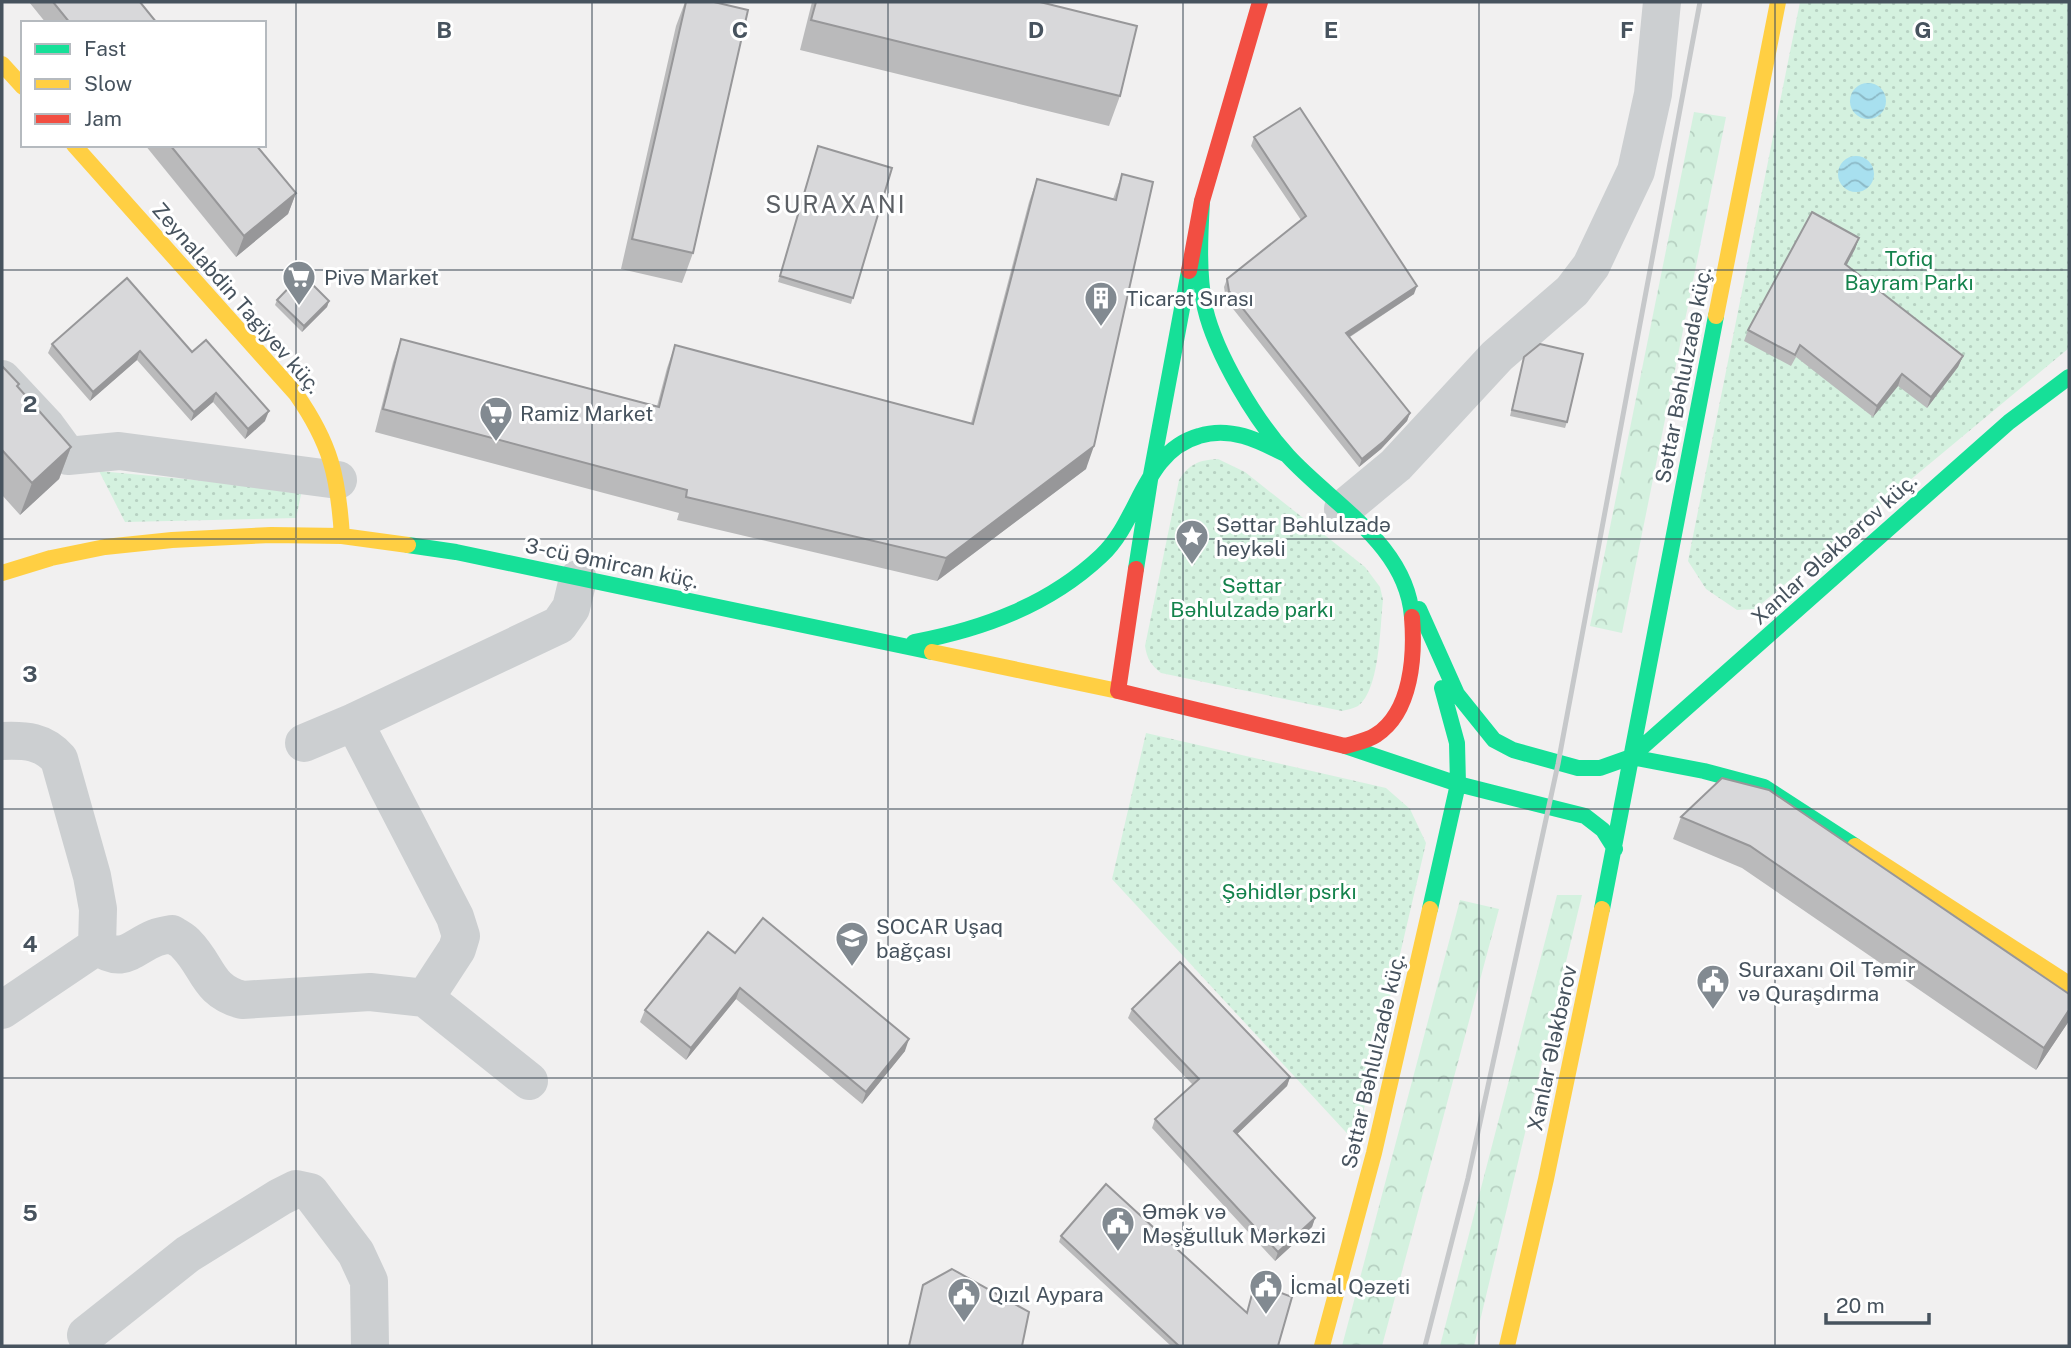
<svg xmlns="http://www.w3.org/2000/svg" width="2071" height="1348" font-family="'Public Sans',sans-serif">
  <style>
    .grass { fill: url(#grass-dots) }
    .forest { fill: url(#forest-crowns) }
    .water { fill: url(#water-waves) }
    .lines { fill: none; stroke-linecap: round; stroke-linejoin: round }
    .street { stroke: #cccfd1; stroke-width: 38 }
    .fast { stroke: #16e098; stroke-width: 16 }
    .slow { stroke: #ffcf43; stroke-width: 16 }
    .jam { stroke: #f24e42; stroke-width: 16 }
    .rail { stroke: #c6c8ca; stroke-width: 5 }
    .wall { fill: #bababb }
    .shaded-wall { fill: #979799 }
    .building { fill: #d8d8da; stroke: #979799; stroke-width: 2 }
    .grid { fill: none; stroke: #47535e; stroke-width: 2; stroke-opacity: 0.55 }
    .labels { text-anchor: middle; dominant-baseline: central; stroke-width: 6; stroke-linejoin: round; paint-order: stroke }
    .park-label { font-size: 21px; fill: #14824c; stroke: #fff }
    .poi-label { font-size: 21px; fill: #47535e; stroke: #fff; text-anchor: start }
    .street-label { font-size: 21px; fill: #47535e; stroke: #fff }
    .quarter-label { font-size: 24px; letter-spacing: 2px; fill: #5c6065; stroke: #fff }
    .grid-label { font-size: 23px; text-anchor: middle; font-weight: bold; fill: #47535e; stroke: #fff; stroke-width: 6; stroke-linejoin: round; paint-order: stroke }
  </style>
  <defs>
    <pattern id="grass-dots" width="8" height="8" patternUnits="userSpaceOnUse" patternTransform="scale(1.75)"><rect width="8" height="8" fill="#d4f1df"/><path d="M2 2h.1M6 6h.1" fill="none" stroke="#b7d1c2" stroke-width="1.8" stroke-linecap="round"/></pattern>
    <pattern id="forest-crowns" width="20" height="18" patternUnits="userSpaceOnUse" patternTransform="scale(1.75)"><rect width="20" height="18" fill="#d4f1df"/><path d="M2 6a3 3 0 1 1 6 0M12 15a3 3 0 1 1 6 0" fill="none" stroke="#b7d1c2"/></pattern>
    <pattern id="water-waves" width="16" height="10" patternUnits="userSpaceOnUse" patternTransform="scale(1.75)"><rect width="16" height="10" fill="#a8e0ef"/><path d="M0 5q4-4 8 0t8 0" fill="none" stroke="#8bb8c5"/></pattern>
  </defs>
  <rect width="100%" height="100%" fill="#f1f0f0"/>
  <!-- grass -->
  <path class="grass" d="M1800 2H2069V348L1755 609 1737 610 1706 589 1688 561Z
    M1218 459 1245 472 1365 567 1380 587 1383 600C1380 626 1380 690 1358 706 1354 708 1347 710 1342 711L1161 673C1151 665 1147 659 1145 646L1179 480C1189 464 1199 460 1218 459Z
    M99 471 302 490 296 518 125 522Z
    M1146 733 1386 788 1410 809 1426 843 1356 1143 1112 879Z"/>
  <!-- forest -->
  <path class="forest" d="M1694 112 1726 117 1622 633 1590 626Z
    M1557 895H1582L1474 1346H1440Z
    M1460 900 1499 909 1382 1346H1342Z"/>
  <!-- water -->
  <path class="water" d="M1850 101a18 18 0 1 1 36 0a18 18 0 1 1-36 0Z
    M1838 174a18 18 0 1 1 36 0a18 18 0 1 1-36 0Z"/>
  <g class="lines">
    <!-- street -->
    <path class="street" d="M2 379 46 426 68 456 119 451 338 480
      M1343 509 1396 465 1497 356 1572 291 1591 266 1636 171 1653 94 1662 2
      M2 741C26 740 43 741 59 759L92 876 98 909 97 946
      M304 743 354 722
      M425 998 529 1081
      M2 1010 97 946C123 965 131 948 155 938 160 936 166 935 172 934 176 937 183 940 186 944 209 967 206 990 242 1000L370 992 425 998 457 949 461 936 455 917 354 722 559 625 571 608 578 579
      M86 1335 188 1254 280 1197 296 1189 310 1192 356 1253 369 1281 370 1346"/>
    <!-- fast -->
    <path class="fast" d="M1202 201C1200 236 1198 273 1205 308 1216 355 1256 421 1288 456 1333 505 1407 545 1412 617
      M408 545 456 552 932 652
      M1136 569 1150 480 1189 271
      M1419 609 1457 694 1494 740 1513 750 1578 768H1600L1631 757 1704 771 1764 787 1855 846
      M914 642C983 629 1049 605 1101 556 1140 520 1143 452 1199 436 1230 426 1258 440 1285 454
      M1345 746 1458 784 1585 816 1603 830 1615 849
      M1631 757 2009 422 2069 377
      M1430 909 1458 784 1457 743 1442 688
      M1602 909 1716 316"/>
    <!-- slow -->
    <path class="slow" d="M2 64 23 87
      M74 145 296 394C331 444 338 476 342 536
      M1716 316 1778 2
      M2 573 51 558 105 547 172 540 271 535 342 536 408 545
      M932 652 1118 691
      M1855 846 2069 984
      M1322 1346 1374 1153 1430 909
      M1507 1346 1546 1179 1602 909"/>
    <!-- jam -->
    <path class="jam" d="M1189 271 1202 201 1260 2
      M1136 569 1118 691 1345 746C1355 743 1367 741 1376 735 1412 712 1415 655 1412 617"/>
    <!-- rail -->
    <path class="rail" d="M1425 1346 1468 1178 1558 764 1700 2"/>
  </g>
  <!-- wall -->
  <path class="wall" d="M29 2H140L157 23H46Z
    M685 2H714L693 253 682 283 621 269 676 26Z
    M812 2H1040L1120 96 1109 126 800 50Z
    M1254 137 1414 294 1350 337 1410 413 1407 421 1381 449 1359 467 1226 300 1224 287 1227 279 1301 220 1251 146Z
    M145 145H256L296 193 288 214 236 257Z
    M816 152 892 168 851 304 778 282Z
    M1122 174 1086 469 937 581 677 520 679 513 375 432 393 362 401 339 657 406 667 368 675 345 971 423 1029 202 1037 179 1113 199Z
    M1859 238 1855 249 1846 266 1963 356 1958 367 1927 408 1898 386 1873 417 1796 357 1791 366 1744 341 1748 330Z
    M277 300 329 301 327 307 302 332 275 305Z
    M52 344 192 352 265 421 245 439 213 402 191 421 137 360 90 401 48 353Z
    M1524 357 1567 422 1565 428 1510 416Z
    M2 366 18 388 71 447 59 479 20 515 2 495Z
    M1769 790 2069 1021 2036 1070 1742 868 1673 839 1681 817Z
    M735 953 905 1051 862 1104 736 999 686 1060 640 1022 645 1010Z
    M1132 1009 1290 1077 1287 1086 1237 1134 1315 1218 1312 1227 1275 1261 1152 1128 1155 1119 1193 1085 1128 1018Z
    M1061 1236 1247 1313 1255 1283 1278 1346H1171L1059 1242Z"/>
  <!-- shaded-wall -->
  <path class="shaded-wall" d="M296 193 288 214 236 257 244 236Z
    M1859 238 1855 249 1841 276 1845 264Z
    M1417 286 1414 294 1343 341 1346 333Z
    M329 301 327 307 302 332 304 326Z
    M140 351 137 360 90 401 93 392Z
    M1963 356 1958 367 1927 408 1931 397Z
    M1902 374 1898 386 1873 417 1877 406Z
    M216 393 213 402 191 421 194 412Z
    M269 411 265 421 245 439 248 429Z
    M1410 413 1407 421 1381 449 1359 467 1362 459Z
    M1094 446 1086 469 937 581 946 558Z
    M71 447 59 479 20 515 32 483Z
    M740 988 736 999 686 1060 691 1048Z
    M2069 1010V1021L2036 1070 2044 1048Z
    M909 1039 905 1051 862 1104 866 1092Z
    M1290 1077 1287 1086 1231 1140 1234 1131Z
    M1315 1218 1312 1227 1275 1261 1278 1252Z"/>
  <!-- building -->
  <path class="building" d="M53 2H140L157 23H70Z
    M686 2H714L748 10 693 253 632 239Z
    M816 2H1040L1137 26 1120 96 811 20Z
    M1300 108 1417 286 1346 333 1410 413 1384 441 1362 459 1229 291 1227 279 1306 216 1254 137Z
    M170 145H256L296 193 244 236Z
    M818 146 892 168 853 298 780 276Z
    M1122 174 1153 182 1094 446 946 558 686 497 687 490 383 409 401 339 659 407 675 345 973 424 1037 179 1116 200Z
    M1812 212 1859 238 1845 264 1963 356 1931 397 1902 374 1877 406 1800 345 1795 355 1748 330Z
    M302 274 329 301 304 326 277 300Z
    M127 278 192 352 206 340 269 411 248 429 216 393 194 412 140 351 93 392 52 344Z
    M1540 344 1583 354 1567 422 1512 410 1524 357Z
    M2 366 19 384 17 386 71 447 32 483 2 450Z
    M1722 778 1769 790 2069 994V1010L2044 1048 1750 846 1681 817Z
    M763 918 909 1039 866 1092 740 988 691 1048 645 1010 708 932 735 953Z
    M1180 962 1290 1077 1234 1131 1315 1218 1278 1252 1155 1119 1199 1079 1132 1009Z
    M1106 1184 1247 1313 1255 1283 1292 1297 1278 1346H1179L1061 1236Z
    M952 1269 1029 1312 1022 1346H909L923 1285Z"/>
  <!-- grid -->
  <path class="grid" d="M296 2V1346M592 2V1346M888 2V1346M1183 2V1346M1479 2V1346M1775 2V1346M2 270H2069M2 539H2069M2 809H2069M2 1078H2069"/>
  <!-- icons -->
  <defs>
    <symbol id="supermarket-pin" viewBox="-11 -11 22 30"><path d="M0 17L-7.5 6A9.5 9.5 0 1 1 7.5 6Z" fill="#828a91" stroke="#fff"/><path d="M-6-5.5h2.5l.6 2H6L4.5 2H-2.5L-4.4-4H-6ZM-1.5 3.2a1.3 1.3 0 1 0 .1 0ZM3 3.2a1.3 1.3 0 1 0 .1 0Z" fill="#fff"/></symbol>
    <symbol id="building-pin" viewBox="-11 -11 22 30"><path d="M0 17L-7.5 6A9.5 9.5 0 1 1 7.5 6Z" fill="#828a91" stroke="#fff"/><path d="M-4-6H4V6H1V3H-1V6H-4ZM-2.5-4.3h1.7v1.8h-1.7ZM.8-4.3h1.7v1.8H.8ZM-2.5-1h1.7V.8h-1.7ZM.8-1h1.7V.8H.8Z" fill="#fff"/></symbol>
    <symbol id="sight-pin" viewBox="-11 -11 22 30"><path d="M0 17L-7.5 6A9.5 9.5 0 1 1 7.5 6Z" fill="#828a91" stroke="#fff"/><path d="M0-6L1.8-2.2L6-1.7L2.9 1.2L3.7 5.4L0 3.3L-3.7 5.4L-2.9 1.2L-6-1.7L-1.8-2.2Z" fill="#fff"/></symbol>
    <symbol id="school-pin" viewBox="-11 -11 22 30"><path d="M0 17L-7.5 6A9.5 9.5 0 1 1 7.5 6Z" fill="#828a91" stroke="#fff"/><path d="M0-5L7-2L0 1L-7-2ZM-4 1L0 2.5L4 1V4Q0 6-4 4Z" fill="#fff"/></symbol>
    <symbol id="civic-pin" viewBox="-11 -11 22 30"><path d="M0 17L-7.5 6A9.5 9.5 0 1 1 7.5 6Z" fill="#828a91" stroke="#fff"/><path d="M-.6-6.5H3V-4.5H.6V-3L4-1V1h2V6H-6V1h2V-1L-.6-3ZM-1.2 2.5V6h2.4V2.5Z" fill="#fff"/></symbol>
  </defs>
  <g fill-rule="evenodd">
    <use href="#supermarket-pin" x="280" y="258" width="38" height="52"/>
    <use href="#building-pin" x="1082" y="279" width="38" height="52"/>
    <use href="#supermarket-pin" x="477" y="394" width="38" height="52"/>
    <use href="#sight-pin" x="1173" y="517" width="38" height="52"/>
    <use href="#school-pin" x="833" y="919" width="38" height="52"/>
    <use href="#civic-pin" x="1694" y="962" width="38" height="52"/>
    <use href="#civic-pin" x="1099" y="1204" width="38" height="52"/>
    <use href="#civic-pin" x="1247" y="1267" width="38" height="52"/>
    <use href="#civic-pin" x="945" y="1275" width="38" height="52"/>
  </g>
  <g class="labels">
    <!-- park labels -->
    <g class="park-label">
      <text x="1909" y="258">Tofiq<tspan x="1909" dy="24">Bayram Parkı</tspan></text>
      <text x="1252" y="585">Səttar<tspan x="1252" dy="24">Bəhlulzadə parkı</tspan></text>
      <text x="1289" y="891">Şəhidlər psrkı</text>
    </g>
    <!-- poi labels -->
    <g class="poi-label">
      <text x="324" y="277">Pivə Market</text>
      <text x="1126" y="298">Ticarət Sırası</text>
      <text x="520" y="413">Ramiz Market</text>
      <text x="1216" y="524">Səttar Bəhlulzadə<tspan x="1216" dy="24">heykəli</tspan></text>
      <text x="876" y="926">SOCAR Uşaq<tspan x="876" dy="24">bağçası</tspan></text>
      <text x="1738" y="969">Suraxanı Oil Təmir<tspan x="1738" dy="24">və Quraşdırma</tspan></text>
      <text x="1142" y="1211">Əmək və<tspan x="1142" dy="24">Məşğulluk Mərkəzi</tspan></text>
      <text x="1290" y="1286">İcmal Qəzeti</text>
      <text x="988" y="1294">Qızıl Aypara</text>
    </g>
    <!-- street labels -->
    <g class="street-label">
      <text transform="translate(237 298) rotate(49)">Zeynalabdin Tagiyev küç.</text>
      <text transform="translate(1683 375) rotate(-79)">Səttar Bəhlulzadə küç.</text>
      <text transform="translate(1834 549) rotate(-42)">Xanlar Ələkbərov küç.</text>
      <text transform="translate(612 563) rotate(12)">3-cü Əmircan küç.</text>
      <text transform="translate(1552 1048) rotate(-78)">Xanlar Ələkbərov</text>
      <text transform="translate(1373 1061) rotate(-77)">Səttar Bəhlulzadə küç.</text>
    </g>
    <!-- quarter labels -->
    <g class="quarter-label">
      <text x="836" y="204">SURAXANI</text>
    </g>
  </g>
  <g class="grid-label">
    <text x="444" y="38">B</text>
    <text x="740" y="38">C</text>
    <text x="1036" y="38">D</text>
    <text x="1331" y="38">E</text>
    <text x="1627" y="38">F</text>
    <text x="1923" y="38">G</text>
    <text x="30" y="412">2</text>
    <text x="30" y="682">3</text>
    <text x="30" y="952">4</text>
    <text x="30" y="1221">5</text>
  </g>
  <!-- border -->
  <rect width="2071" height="1348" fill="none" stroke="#47535e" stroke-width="7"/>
  <!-- legend -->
  <rect x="21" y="21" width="245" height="126" fill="#ffffff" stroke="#b5babf" stroke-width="2"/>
  <rect x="35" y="44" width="35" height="10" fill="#16e098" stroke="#b5babf" stroke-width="2"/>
  <text x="84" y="56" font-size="21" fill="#47535e">Fast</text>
  <rect x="35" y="79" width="35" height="10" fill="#ffcf43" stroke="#b5babf" stroke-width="2"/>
  <text x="84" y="91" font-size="21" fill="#47535e">Slow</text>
  <rect x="35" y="114" width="35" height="10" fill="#f24e42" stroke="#b5babf" stroke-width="2"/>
  <text x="84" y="126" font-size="21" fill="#47535e">Jam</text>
  <!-- scale -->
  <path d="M1826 1313v10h103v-10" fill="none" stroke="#47535e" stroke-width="3.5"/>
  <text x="1836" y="1313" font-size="21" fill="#47535e" stroke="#ffffff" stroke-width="5" paint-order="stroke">20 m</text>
</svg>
